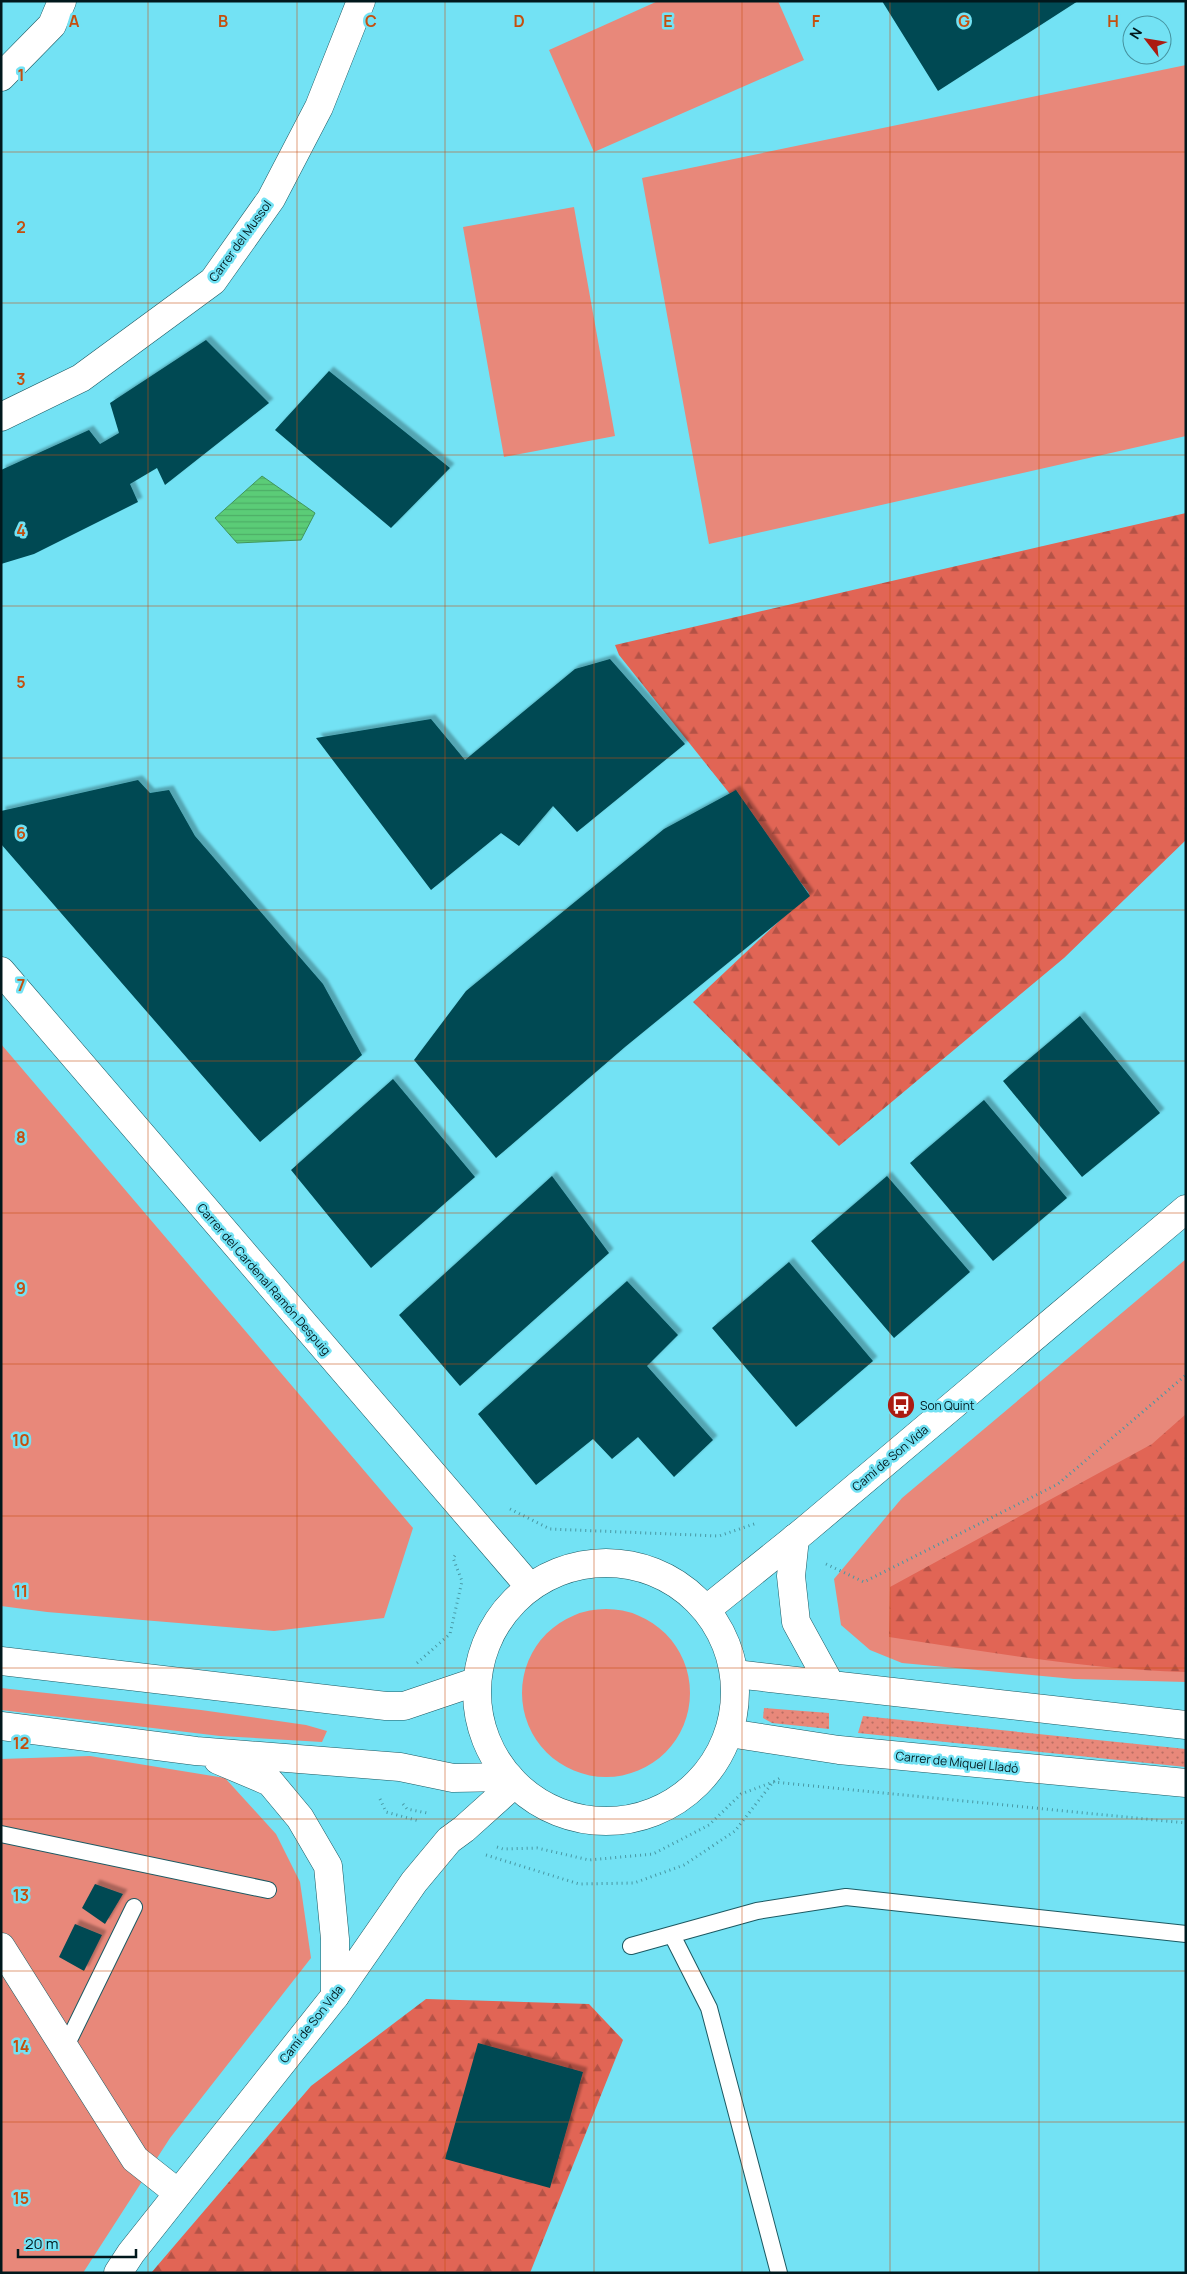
<svg xmlns="http://www.w3.org/2000/svg" width="1187" height="2274" font-family="Manrope,sans-serif">
  <style>
    .grass { fill: #e8887a }
    .forest { fill: url(#forest-firs) }
    .garden { fill: url(#garden-dots) }
    .water { fill: url(#water-rules); stroke: #40965c }
    .building { fill: #034952; filter: url(#shadow) }
    .lines { fill: none; stroke-linecap: round; stroke-linejoin: round }
    .service-casing { stroke: #1c5962; stroke-width: 18 }
    .minor-casing { stroke: #1c5962; stroke-width: 29 }
    .tertiary-casing { stroke: #1c5962; stroke-width: 29 }
    .path { stroke: #4897a3; stroke-width: 3; stroke-dasharray: 1 4; stroke-linecap: butt }
    .service { stroke: #fff; stroke-width: 16 }
    .minor { stroke: #fff; stroke-width: 28 }
    .tertiary { stroke: #fff; stroke-width: 28 }
    .grid { fill: none; stroke: #c54f0e; stroke-width: 1; stroke-opacity: 0.55 }
    .labels { text-anchor: middle; dominant-baseline: central; stroke-width: 5; stroke-linejoin: round; paint-order: stroke }
    .street-label { font-size: 12px; fill: #01181c; stroke: #73e2f4 }
    .poi-label { font-size: 12px; fill: #01181c; stroke: #73e2f4; text-anchor: start }
    .grid-label { font-size: 16px; text-anchor: middle; font-weight: bold; fill: #c54f0e; stroke: #73e2f4; stroke-width: 5; stroke-linejoin: round; paint-order: stroke }
  </style>
  <defs>
    <pattern id="forest-firs" width="22" height="20" patternUnits="userSpaceOnUse" patternTransform="scale(1.25)"><rect width="22" height="20" fill="#e16555"/><path d="M5 1l3.5 6h-7zM16 11l3.5 6h-7z" fill="#b45246"/></pattern>
    <pattern id="garden-dots" width="8" height="8" patternUnits="userSpaceOnUse" patternTransform="scale(1.25)"><rect width="8" height="8" fill="#e8887a"/><path d="M2 2h.1M6 6h.1" fill="none" stroke="#ba6e63" stroke-width="1.8" stroke-linecap="round"/></pattern>
    <pattern id="water-rules" width="6" height="5" patternUnits="userSpaceOnUse" patternTransform="scale(1.25)"><rect width="6" height="5" fill="#5bcc77"/><path d="M0 2.5h6" fill="none" stroke="#4dae66"/></pattern>
    <filter id="shadow"><feDropShadow dx="4.5" dy="-4.5" stdDeviation="1" flood-color="#0004"/></filter>
  </defs>
  <rect width="100%" height="100%" fill="#73e2f4"/>
  <!-- grass -->
  <path class="grass" d="M658 1H778L804 60 594 152 549 50Z
    M1186 65V436L709 544 642 178Z
    M574 207 615 436 504 457 463 227Z
    M1 1044 413 1528 384 1618 274 1631 47 1612 1 1606Z
    M1186 1259V1682L1074 1679 902 1663 870 1650 841 1625 834 1579 902 1498Z
    M522 1693a84 84 0 1 1 168 0a84 84 0 1 1-168 0Z
    M1 1688 201 1710 306 1725 327 1731 322 1742 220 1736 1 1710Z
    M90 1756 225 1778 276 1834 300 1882 311 1958 170 2138 83 2273H1V1759Z"/>
  <!-- forest -->
  <path class="forest" d="M1186 513V840L1064 958 839 1146 693 1002 809 893 619 655 615 645Z
    M1186 1414V1672C1086 1669 988 1652 889 1637L890 1587 1152 1444Z
    M426 1999 589 2004 623 2040 530 2273H151L311 2086Z"/>
  <!-- garden -->
  <path class="garden" d="M764 1708 829 1713V1729L772 1723 763 1718Z
    M863 1716 1186 1749V1767L858 1733Z"/>
  <!-- water -->
  <path class="water" d="M262 476 315 513 301 540 237 543 215 518Z"/>
  <!-- building -->
  <path class="building" d="M882 1H1078L938 91Z
    M206 340 269 403 165 485 157 468 130 484 138 502 34 554 1 564V470L89 430 100 444 119 433 110 403Z
    M329 371 450 468 391 528 275 430Z
    M610 659 685 744 577 832 553 806 519 846 501 833 431 890 316 738 431 719 465 760 575 669Z
    M138 780 150 793 169 790 195 836 323 984 362 1055 260 1142 1 844V811Z
    M736 790 810 896 625 1047 496 1158 414 1060 466 991 664 829Z
    M1080 1016 1160 1113 1082 1177 1003 1081Z
    M393 1079 475 1177 371 1268 291 1170Z
    M984 1100 1067 1198 993 1261 910 1163Z
    M552 1176 609 1253 460 1386 399 1315Z
    M887 1176 970 1272 894 1338 811 1241Z
    M789 1262 873 1361 796 1427 712 1328Z
    M627 1281 678 1335 647 1366 713 1440 674 1477 638 1437 612 1459 593 1439 536 1485 478 1414Z
    M95 1884 123 1894 105 1924 82 1908Z
    M75 1924 102 1935 84 1971 59 1957Z
    M478 2043 583 2072 550 2188 445 2159Z"/>
  <g class="lines">
    <defs>
      <path id="service" d="M1 1834 268 1890
        M672 1935 709 2008 779 2273
        M631 1946 757 1911 846 1897 1186 1934
        M65 2048 134 1907"/>
      <path id="minor" d="M1 77 52 25 62 1
        M1 417 81 378 213 281 271 199 319 107 361 1
        M1 971 529 1586
        M795 1538 791 1576 796 1622 830 1684
        M1 1661 386 1706H404L475 1682
        M735 1674 1186 1725
        M1 1726 196 1751 400 1767 453 1778 509 1777
        M729 1733 839 1750 1186 1783
        M218 1760 270 1782 300 1818 328 1866 335 1939V1996
        M1 1947 135 2159 178 2193"/>
      <path id="tertiary" d="M477 1692a129 129 0 1 1 258 0a129 129 0 1 1-258 0Z
        M707 1609 804 1531 1186 1209
        M118 2273 131 2253 335 1996 414 1882 449 1840 464 1829 513 1785"/>
    </defs>
    <!-- service casing -->
    <use href="#service" class="service-casing"/>
    <!-- minor casing -->
    <use href="#minor" class="minor-casing"/>
    <!-- tertiary casing -->
    <use href="#tertiary" class="tertiary-casing"/>
    <!-- path -->
    <path class="path" d="M510 1509 550 1529 719 1536 757 1523
      M826 1564 864 1582 1058 1484 1186 1375
      M417 1663 450 1634 462 1581 453 1558 457 1553
      M380 1799 386 1812 419 1821
      M403 1804 407 1809 427 1813
      M497 1847 503 1849 537 1848 589 1860 653 1854 709 1825 741 1794 773 1782 1186 1823
      M486 1855 579 1884 634 1883 684 1865 735 1831 773 1782 782 1777"/>
    <!-- service -->
    <use href="#service" class="service"/>
    <!-- minor -->
    <use href="#minor" class="minor"/>
    <!-- tertiary -->
    <use href="#tertiary" class="tertiary"/>
  </g>
  <!-- grid -->
  <path class="grid" d="M148 1V2273M297 1V2273M445 1V2273M594 1V2273M742 1V2273M890 1V2273M1039 1V2273M1 152H1186M1 303H1186M1 455H1186M1 606H1186M1 758H1186M1 910H1186M1 1061H1186M1 1213H1186M1 1364H1186M1 1516H1186M1 1668H1186M1 1819H1186M1 1971H1186M1 2122H1186"/>
  <!-- icons -->
  <defs>
    <symbol id="bus-disc" viewBox="-11 -11 22 22"><circle r="9.5" fill="#ab1b11" stroke="#73e2f4"/><path d="M-5-6H5V4H4V6H2V4H-2V6H-4V4H-5ZM-3.5-4V0h7V-4ZM-3.5 1.2v1.5H-2V1.2ZM2 1.2v1.5H3.5V1.2Z" fill="#fff"/></symbol>
  </defs>
  <g fill-rule="evenodd">
    <use href="#bus-disc" x="885" y="1389" width="32" height="32"/>
  </g>
  <g class="labels">
    <!-- street labels -->
    <g class="street-label">
      <text transform="translate(240 241) rotate(-54)">Carrer del Mussol</text>
      <text transform="translate(264 1279) rotate(49)">Carrer del Cardenal Ramón Despuig</text>
      <text transform="translate(890 1458) rotate(-40)">Camí de Son Vida</text>
      <text transform="translate(957 1762) rotate(6)">Carrer de Miquel Lladó</text>
      <text transform="translate(311 2024) rotate(-52)">Camí de Son Vida</text>
    </g>
    <!-- poi labels -->
    <g class="poi-label">
      <text x="920" y="1405">Son Quint</text>
    </g>
  </g>
  <g class="grid-label">
    <text x="74" y="27">A</text>
    <text x="223" y="27">B</text>
    <text x="371" y="27">C</text>
    <text x="519" y="27">D</text>
    <text x="668" y="27">E</text>
    <text x="816" y="27">F</text>
    <text x="964" y="27">G</text>
    <text x="1113" y="27">H</text>
    <text x="21" y="81">1</text>
    <text x="21" y="233">2</text>
    <text x="21" y="385">3</text>
    <text x="21" y="536">4</text>
    <text x="21" y="688">5</text>
    <text x="21" y="839">6</text>
    <text x="21" y="991">7</text>
    <text x="21" y="1143">8</text>
    <text x="21" y="1294">9</text>
    <text x="21" y="1446">10</text>
    <text x="21" y="1597">11</text>
    <text x="21" y="1749">12</text>
    <text x="21" y="1901">13</text>
    <text x="21" y="2052">14</text>
    <text x="21" y="2204">15</text>
  </g>
  <!-- border -->
  <rect width="1187" height="2274" fill="none" stroke="#01181c" stroke-width="5"/>
  <!-- north arrow -->
  <g transform="translate(1147 40) rotate(301)"><circle r="24" fill="#73e2f4" stroke="#45919e"/>
  <path d="M0-4L9 19L0 12L-9 19Z" fill="#ab1b11"/>
  <text y="-8" font-size="14" font-weight="bold" text-anchor="middle" fill="#01181c">N</text>
  </g>
  <!-- scale -->
  <path d="M18 2249v8h118v-8" fill="none" stroke="#01181c" stroke-width="2.5"/>
  <text x="25" y="2249" font-size="15" fill="#01181c" stroke="#73e2f4" stroke-width="4" paint-order="stroke">20 m</text>
</svg>
